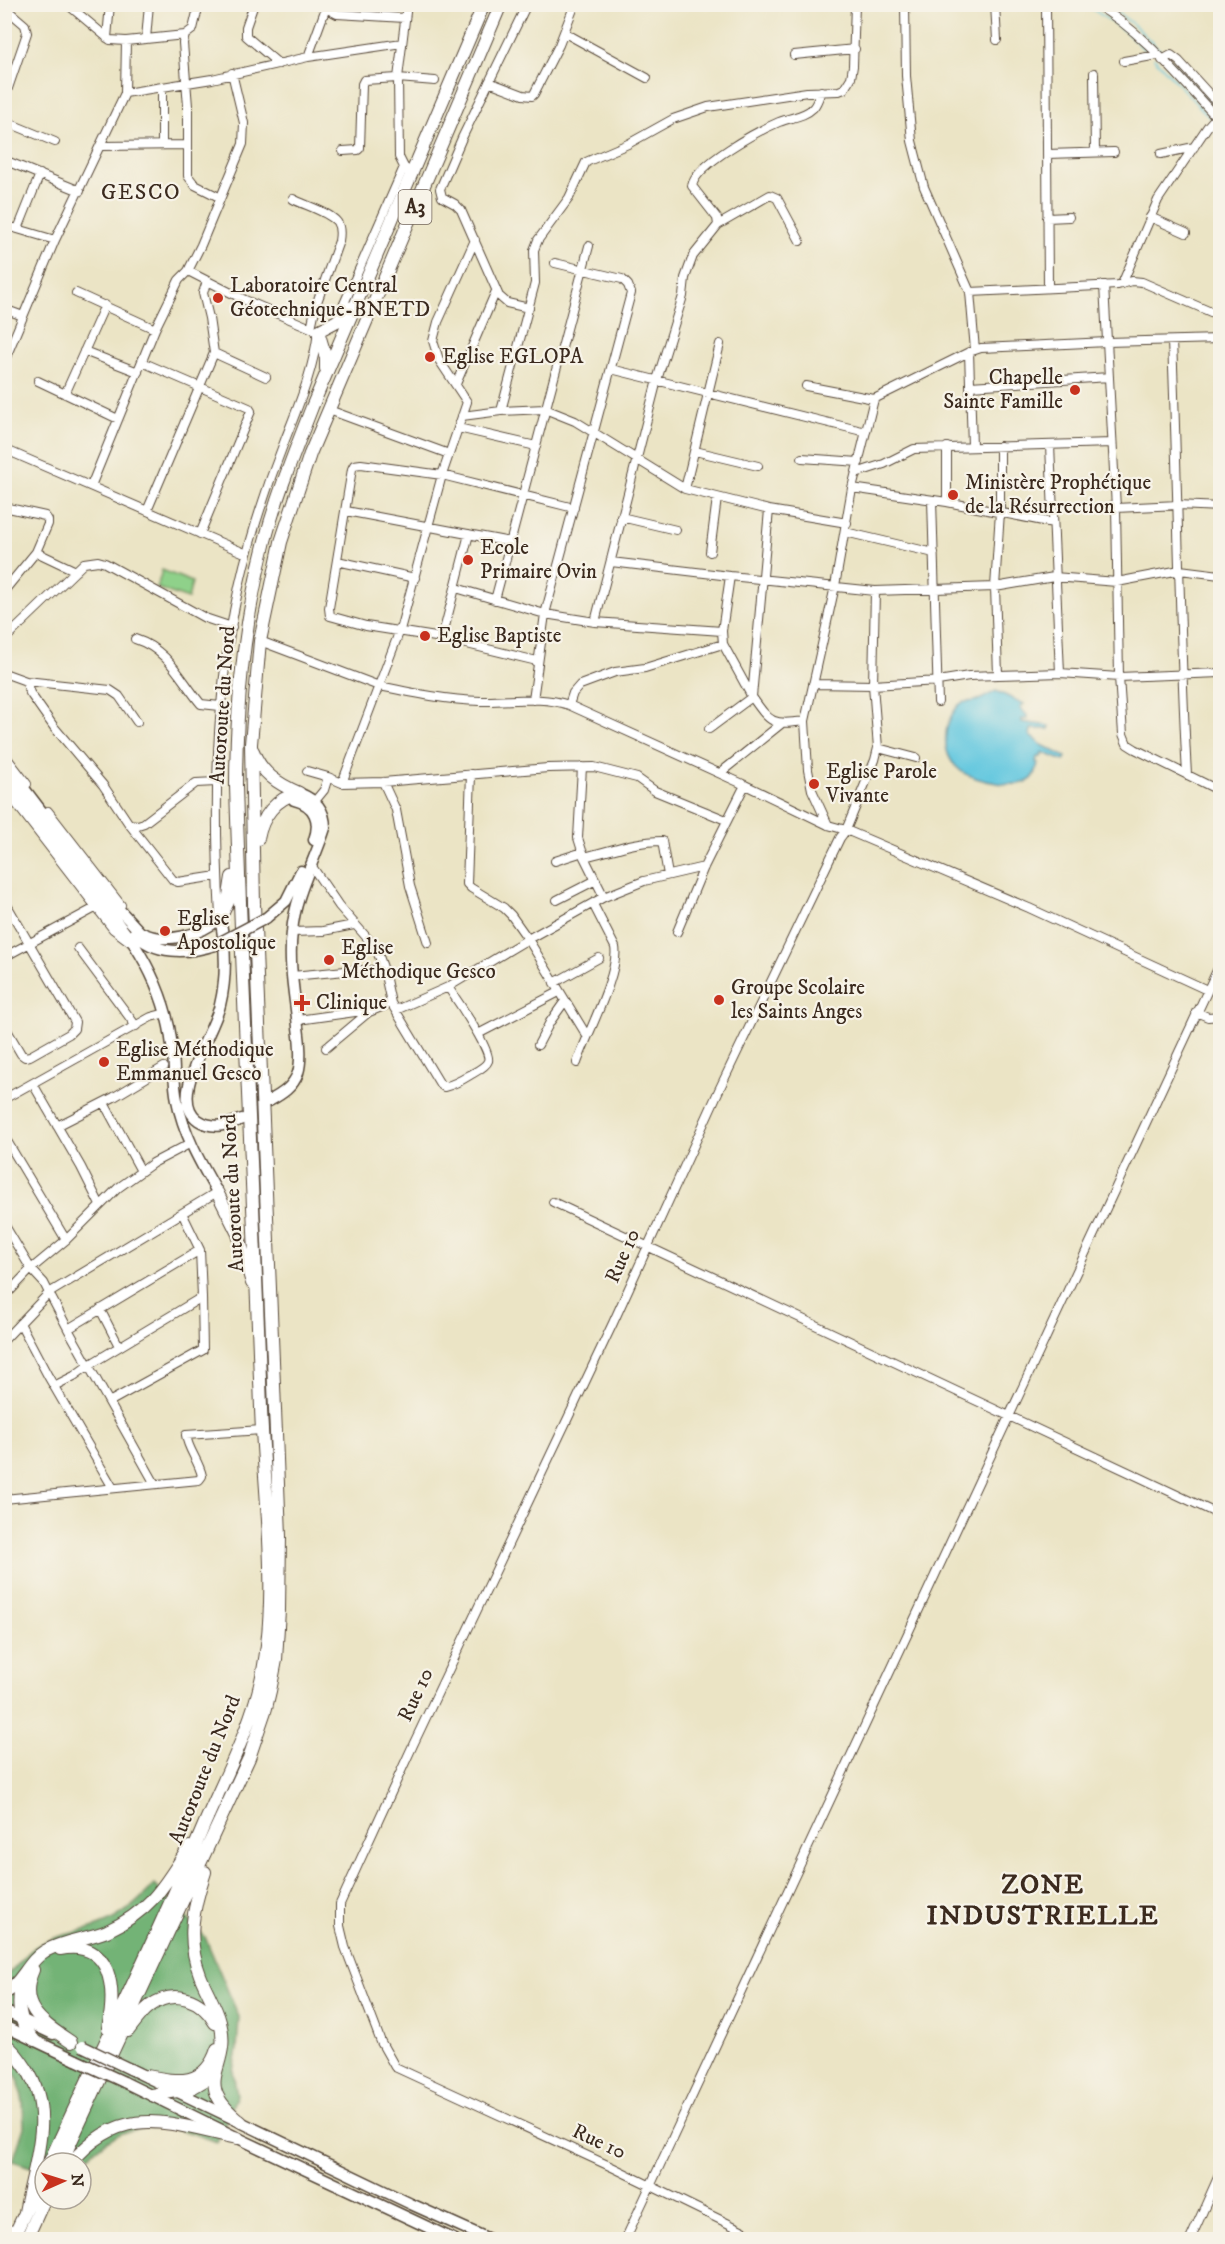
<svg xmlns="http://www.w3.org/2000/svg" width="1225" height="2244" font-family="'IM FELL DW Pica',serif">
  <style>
    .green { fill: #8fd18a; stroke: #657e54; stroke-width: 1.5 }
    .forest { fill: #73b376; stroke: #576e4a; stroke-width: 1.5 }
    .water { fill: #62c7df; stroke: #4e787e; stroke-width: 1.5 }
    .lines { fill: none; stroke-linecap: round; stroke-linejoin: round }
    .stream { stroke: #62c7df; stroke-width: 1.5 }
    .minor-casing { stroke: #554637; stroke-width: 10 }
    .major-casing { stroke: #554637; stroke-width: 13 }
    .highway-casing { stroke: #554637; stroke-width: 14 }
    .minor { stroke: #fff; stroke-width: 8 }
    .major { stroke: #fff; stroke-width: 10 }
    .highway { stroke: #fff; stroke-width: 12 }
    .major-bridge-casing { stroke: #554637; stroke-width: 13; stroke-linecap: butt }
    .major-bridge { stroke: #fff; stroke-width: 10 }
    .poi-dot { fill: #c8321e; stroke: #f7f3e8; stroke-width: 2 }
    .labels { text-anchor: middle; dominant-baseline: central; stroke-width: 4.5; stroke-linejoin: round; paint-order: stroke }
    .shield { fill: #f7f3e8; stroke: #73665b; stroke-width: 1.5 }
    .shield-label { font-size: 20px; font-weight: bold; fill: #3b2a1e }
    .poi-label { font-size: 21px; fill: #3b2a1e; stroke: #f7f3e8; text-anchor: start }
    .street-label { font-size: 21px; fill: #3b2a1e; stroke: #f7f3e8 }
    .neighbourhood-label { font-size: 22px; letter-spacing: 1.5px; fill: #3b2a1e; stroke: #f7f3e8 }
    .district-label { font-size: 27px; font-weight: bold; letter-spacing: 1.5px; fill: #3b2a1e; stroke: #f7f3e8 }
  </style>
  <rect width="100%" height="100%" fill="#f7f3e8"/>
  <filter id="ink" filterUnits="userSpaceOnUse"><feTurbulence type="fractalNoise" baseFrequency=".0167" numOctaves="2"/><feDisplacementMap in="SourceGraphic" scale="12" xChannelSelector="R" yChannelSelector="G"/><feConvolveMatrix kernelMatrix="1 2 1 2 8 2 1 2 1" color-interpolation-filters="sRGB"/></filter>
  <filter id="wash" filterUnits="userSpaceOnUse"><feTurbulence type="fractalNoise" baseFrequency=".008" numOctaves="4" result="noise"/><feDisplacementMap in="SourceGraphic" scale="24" xChannelSelector="R" yChannelSelector="G"/><feGaussianBlur stdDeviation="1.35" result="paint"/><feColorMatrix in="noise" values="0 0 0 0 0 0 0 0 0 0 0 0 0 0 0 0 0 1.4 0 .05"/><feComposite in="paint" operator="in"/></filter>
  <g filter="url(#wash)">
    <rect width="100%" height="100%" fill="#ebe4c5"/>
    <!-- green -->
    <path class="green" d="M162 570 192 582 188 599 157 588Z"/>
    <!-- forest -->
    <path class="forest" d="M155 1884 205 1937 239 2017 237 2050 233 2071 237 2095 217 2142C168 2122 116 2117 81 2166V2163H45V2172L13 2161 24 2127 23 2102 18 2079 5 2060 4 1978C16 1969 23 1956 34 1948 54 1934 78 1934 100 1925 122 1917 139 1901 155 1884Z"/>
    <!-- water -->
    <path class="water" d="M996 691 1024 704 1020 708 1027 715V719H1022V722L1050 726 1049 729H1031L1030 736 1042 745 1066 757 1064 761 1042 752 1041 757H1037L1036 762 1038 763C1037 767 1036 773 1034 776 1024 792 974 781 961 771 940 755 942 725 958 706 963 700 969 703 975 701 982 700 990 694 996 691Z"/>
    <g class="lines">
      <!-- stream -->
      <path class="stream" d="M1085 4 1126 32 1147 52
        M1106 4 1134 25 1164 54
        M1154 58 1210 118
        M1169 59 1209 101
        M1215 123 1220 129"/>
    </g>
  </g>
  <g filter="url(#ink)">
    <g class="lines">
      <defs>
        <path id="minor" d="M67 4 110 40 126 41 185 35
          M199 4 193 29 185 35 183 43 188 106V176L195 185 219 197
          M254 4 246 27V36L279 64
          M318 4 337 14 405 18
          M407 4 398 78 399 157 404 167 412 174
          M527 4 462 138 440 189 442 197 455 204 461 210 499 296 507 303 529 308
          M905 4 906 76 912 141 924 187 970 292 975 350
          M995 4 997 40
          M1046 4 1048 287
          M1095 4C1145 33 1181 80 1220 121
          M4 7 25 25 27 33 4 100
          M565 33 647 78
          M107 38 110 4
          M146 39 149 4
          M794 55 855 49
          M308 57 327 5
          M1162 60 1171 55 1179 61 1220 106
          M1124 61 1158 55
          M1094 73 1095 152
          M489 82 523 95 532 96 534 94 559 45 575 4
          M125 93 126 41
          M4 121 55 142
          M162 145V88
          M102 146 188 145
          M343 151 358 150 360 148 362 84 364 80 398 78 435 81
          M1047 154 1114 152
          M1161 154 1194 147
          M4 160 80 191
          M293 199C304 205 329 212 337 222 341 228 340 235 339 241L316 305 311 328
          M1150 217 1186 233
          M1047 218 1069 217
          M4 225 55 240
          M718 225 717 218 692 186C696 164 758 131 779 122 791 117 804 117 813 108 817 104 819 97 821 91
          M18 229 40 174
          M188 271 245 300 318 331C314 369 299 404 285 440 272 473 260 508 250 543 215 667 213 789 220 917
          M1122 284 1158 200 1208 126 1216 117
          M1104 285 1116 508 1119 677 1123 734 1127 744 1135 749 1220 791
          M970 292 1118 285 1132 281 1142 282 1220 316
          M76 293 155 329
          M343 306 404 167
          M4 309 23 316
          M1172 341C1178 485 1179 630 1187 775
          M84 351 138 372
          M969 352 972 446
          M214 353 266 377
          M4 362 55 240 125 93 212 79 308 57 402 43
          M142 362 249 408 251 411 200 534
          M611 369 866 432
          M38 381 118 419
          M456 384 496 291
          M806 386 874 399 969 352 981 348 1107 342 1220 339
          M970 386 1109 377
          M65 394 105 305
          M329 410 449 454
          M501 411 535 283 534 250 538 240 569 198 586 162 628 144 673 119 708 107 807 92 839 91 844 89 851 78 853 66 855 4
          M462 416 501 411 545 409 575 421 685 489 769 510 847 523
          M458 428 536 446
          M1050 445 1060 673
          M4 449 247 554
          M695 451 758 466
          M802 458 859 462
          M856 473 884 464 914 449 1112 443
          M91 486 155 329 179 280 188 271 201 245 243 144 244 123 232 73
          M852 488 947 502 1053 523
          M685 489 720 344
          M932 500 938 702
          M947 502V447
          M4 507 45 516 48 520V524L36 552 4 591
          M1116 508 1178 505 1220 507
          M769 510 752 697C771 724 772 725 805 721
          M147 511 214 353 209 318 203 293 207 281
          M346 511 510 542
          M621 517 676 530
          M845 532 934 553
          M36 552 76 571
          M710 552 717 498
          M337 561 415 578
          M730 576 875 591 995 587 1054 577 1117 582 1180 570 1220 575
          M456 588 545 614 595 622 722 631
          M495 600 589 246
          M595 622 657 380 683 296 685 278 693 256 718 225 770 195 777 198 800 241
          M442 638 469 534
          M135 639C169 650 180 679 201 704L220 706
          M4 640 84 563 98 561 105 563 205 618 232 627
          M260 641 379 686C413 693 446 700 481 701 510 702 540 695 569 705L573 693 580 685 615 672 645 668 723 644 722 631 730 576 611 562
          M537 661 442 638 366 626 330 616 329 608 352 469 354 465 361 464 442 475 574 508
          M4 673 26 681 110 690 119 696 137 722
          M998 675 995 587 1000 512V446
          M26 681 30 693 54 727 103 785 129 824 173 880 178 882 217 876
          M813 684 873 685 938 681 969 676 998 675 1060 673 1119 677 1220 673
          M533 700 545 614 631 293 628 285 622 279 555 263
          M569 705 745 785 828 825 846 830 1029 908 1207 990
          M709 729 752 697 723 644
          M878 748 916 758
          M4 754 27 784
          M582 767 578 838 584 857 604 897
          M307 771 328 777
          M720 773 781 724
          M471 774 467 884 471 888 504 908 511 915 528 939 587 1036
          M383 782 396 810 410 886 428 943
          M342 783 400 630 442 475 467 402 439 360 433 341 438 322 475 240
          M4 788 113 929 129 941
          M315 801 324 790 328 777 342 783 383 782 548 768 594 767 637 778 655 791 726 820
          M48 811 121 905
          M129 824 138 825 144 823 196 783 216 782
          M828 825 812 790 808 770 805 721 835 586 852 488 874 399
          M584 857C611 851 634 841 662 841L668 875
          M555 861 583 852
          M311 865 339 906 376 948 384 970 391 1003 440 1084 444 1087C453 1085 462 1080 470 1075 475 1072 486 1067 488 1061 492 1051 455 997 448 987
          M4 900 75 1022 74 1029 69 1034 30 1056 25 1057 21 1054 4 1025
          M557 900 596 880
          M292 932 323 931 354 925
          M677 932 704 867 745 785
          M78 948 136 1026
          M4 957 97 907
          M292 976 356 970H384
          M554 983 599 958
          M396 1010 448 987 528 939 604 897 644 881 704 867
          M1196 1012 1208 1017 1220 1016
          M298 1020 355 1012H369
          M478 1034 559 992
          M538 1045 550 1022 565 1001
          M326 1048 369 1012 391 1003
          M577 1063C586 1036 620 972 615 947L593 904
          M33 1084 81 1167 100 1205
          M4 1099 151 1017 166 1013
          M104 1103 141 1171
          M57 1126 114 1097 164 1067
          M4 1136 66 1240
          M553 1202 1220 1515
          M182 1213 200 1250 202 1297
          M4 1224 31 1269 44 1283 49 1293 217 1192
          M4 1293 11 1290 31 1269 66 1240 118 1188 153 1163 191 1143
          M100 1309 119 1346
          M20 1323 48 1376 113 1488
          M4 1340 49 1293 68 1329
          M54 1386 74 1376 89 1365 202 1297 203 1350 109 1402
          M155 1484 68 1329 200 1250
          M4 1499 199 1480 202 1476C199 1461 188 1450 186 1435L262 1430
          M4 2228 16 2231
          M625 2240 1220 964
          M762 2240 614 2168 395 2067 381 2042 345 1947 340 1926V1904L413 1745 613 1323 719 1090 840 838 846 830 875 760 878 748 873 685 875 591
          M1190 2240 1220 2173"/>
        <path id="major" d="M4 762 103 892 140 932C164 945 200 936 220 918
          M4 776 134 944C154 975 168 1009 172 1046 175 1064 173 1082 177 1100 183 1133 201 1164 217 1192
          M294 800C315 805 321 821 314 840
          M220 918C226 947 227 976 220 1005 214 1033 167 1098 198 1120 213 1130 227 1125 242 1119
          M266 918 286 901 301 871
          M134 933C155 955 187 954 215 945
          M269 1101C282 1094 293 1087 298 1073 302 1059 300 1042 298 1027 295 996 288 964 292 932 295 894 314 863 325 828 325 809 316 800 299 793
          M4 2011 53 2034
          M4 2026 76 2060
          M130 2069 411 2204 491 2240
          M124 2082 238 2138 455 2240"/>
        <path id="highway" d="M326 369V358L318 331 337 321 352 307
          M253 751C261 773 278 784 299 793
          M258 839C262 817 275 798 299 793
          M220 918 228 902 232 877
          M217 1192 238 1234 252 1283
          M205 1872C193 1908 186 1939 200 1975 206 1991 216 2006 220 2022 233 2070 188 2080 241 2122
          M60 1949C113 1939 116 1990 108 2028
          M33 1970C16 2008 45 2024 71 2042
          M23 1978C17 2001 17 2022 34 2040
          M4 1994C22 1983 28 1961 45 1951 65 1940 87 1939 107 1931 151 1911 165 1885 189 1847
          M128 2031C135 2022 141 2013 150 2006 174 1988 202 1999 215 2023
          M4 2043C14 2050 19 2058 26 2068 56 2113 34 2164 25 2212
          M147 2076C178 2082 205 2087 217 2049
          M152 2095 190 2089 207 2079
          M49 2163C101 2050 156 1939 204 1825 223 1781 245 1739 258 1693 282 1603 264 1499 261 1408 254 1200 242 993 236 786 236 703 244 621 265 541 277 495 295 451 312 407L484 4
          M61 2163 249 1758 266 1708 270 1691 276 1660 279 1610 280 1536 276 1433 254 904 251 744 260 641 281 542 310 454 501 4
          M71 2163C124 2100 171 2125 238 2138
          M12 2240 45 2171
          M26 2240 45 2198"/>
      </defs>
      <!-- minor casing -->
      <use href="#minor" class="minor-casing"/>
      <!-- major casing -->
      <use href="#major" class="major-casing"/>
      <!-- highway casing -->
      <use href="#highway" class="highway-casing"/>
      <!-- minor -->
      <use href="#minor" class="minor"/>
      <!-- major -->
      <use href="#major" class="major"/>
      <!-- highway -->
      <use href="#highway" class="highway"/>
      <defs>
        <path id="major-bridge" d="M215 945 266 918
          M82 2046 130 2069
          M76 2060 124 2082"/>
      </defs>
      <!-- major-bridge casing -->
      <use href="#major-bridge" class="major-bridge-casing"/>
      <!-- major-bridge -->
      <use href="#major-bridge" class="major-bridge"/>
    </g>
  </g>
  <!-- markers -->
  <g class="poi-dot">
    <circle cx="218" cy="298" r="6"/>
    <circle cx="430" cy="357" r="6"/>
    <circle cx="1075" cy="390" r="6"/>
    <circle cx="953" cy="495" r="6"/>
    <circle cx="468" cy="560" r="6"/>
    <circle cx="425" cy="636" r="6"/>
    <circle cx="814" cy="784" r="6"/>
    <circle cx="165" cy="931" r="6"/>
    <circle cx="329" cy="960" r="6"/>
    <circle cx="719" cy="1000" r="6"/>
    <path d="M299 994h6v6h6v6h-6v6h-6v-6h-6v-6h6z"/>
    <circle cx="104" cy="1062" r="6"/>
  </g>
  <g class="labels">
    <!-- shield labels -->
    <rect class="shield" x="398.5" y="190" width="33" height="34" rx="4.5"/>
    <g class="shield-label">
      <text x="415" y="207">A3</text>
    </g>
    <!-- poi labels -->
    <g class="poi-label">
      <text x="230" y="286">Laboratoire Central<tspan x="230" dy="24">Géotechnique-BNETD</tspan></text>
      <text x="442" y="357">Eglise EGLOPA</text>
      <text x="1063" y="378" text-anchor="end">Chapelle<tspan x="1063" dy="24">Sainte Famille</tspan></text>
      <text x="965" y="483">Ministère Prophétique<tspan x="965" dy="24">de la Résurrection</tspan></text>
      <text x="480" y="548">Ecole<tspan x="480" dy="24">Primaire Ovin</tspan></text>
      <text x="437" y="636">Eglise Baptiste</text>
      <text x="826" y="772">Eglise Parole<tspan x="826" dy="24">Vivante</tspan></text>
      <text x="177" y="919">Eglise<tspan x="177" dy="24">Apostolique</tspan></text>
      <text x="341" y="948">Eglise<tspan x="341" dy="24">Méthodique Gesco</tspan></text>
      <text x="731" y="988">Groupe Scolaire<tspan x="731" dy="24">les Saints Anges</tspan></text>
      <text x="316" y="1003">Clinique</text>
      <text x="116" y="1050">Eglise Méthodique<tspan x="116" dy="24">Emmanuel Gesco</tspan></text>
    </g>
    <!-- street labels -->
    <g class="street-label">
      <text transform="translate(223 705) rotate(-86)">Autoroute du Nord</text>
      <text transform="translate(233 1193) rotate(-93)">Autoroute du Nord</text>
      <text transform="translate(623 1256) rotate(-66)">Rue 10</text>
      <text transform="translate(416 1695) rotate(-65)">Rue 10</text>
      <text transform="translate(205 1770) rotate(-68)">Autoroute du Nord</text>
      <text transform="translate(599 2142) rotate(25)">Rue 10</text>
    </g>
    <!-- neighbourhood labels -->
    <g class="neighbourhood-label">
      <text x="141" y="192">GESCO</text>
    </g>
    <!-- district labels -->
    <g class="district-label">
      <text x="1043" y="1885">ZONE<tspan x="1043" dy="31">INDUSTRIELLE</tspan></text>
    </g>
  </g>
  <!-- margin -->
  <rect width="1225" height="2244" fill="none" stroke="#f7f3e8" stroke-width="24"/>
  <!-- north arrow -->
  <g transform="translate(63 2181) rotate(87)"><circle r="28" fill="#f7f3e8" stroke="#aca397" stroke-width="1.5"/>
  <path d="M0-4.5L10 22L0 15L-10 22Z" fill="#c8321e"/>
  <text y="-9" font-size="16" font-weight="bold" text-anchor="middle" fill="#3b2a1e">N</text>
  </g>
</svg>
